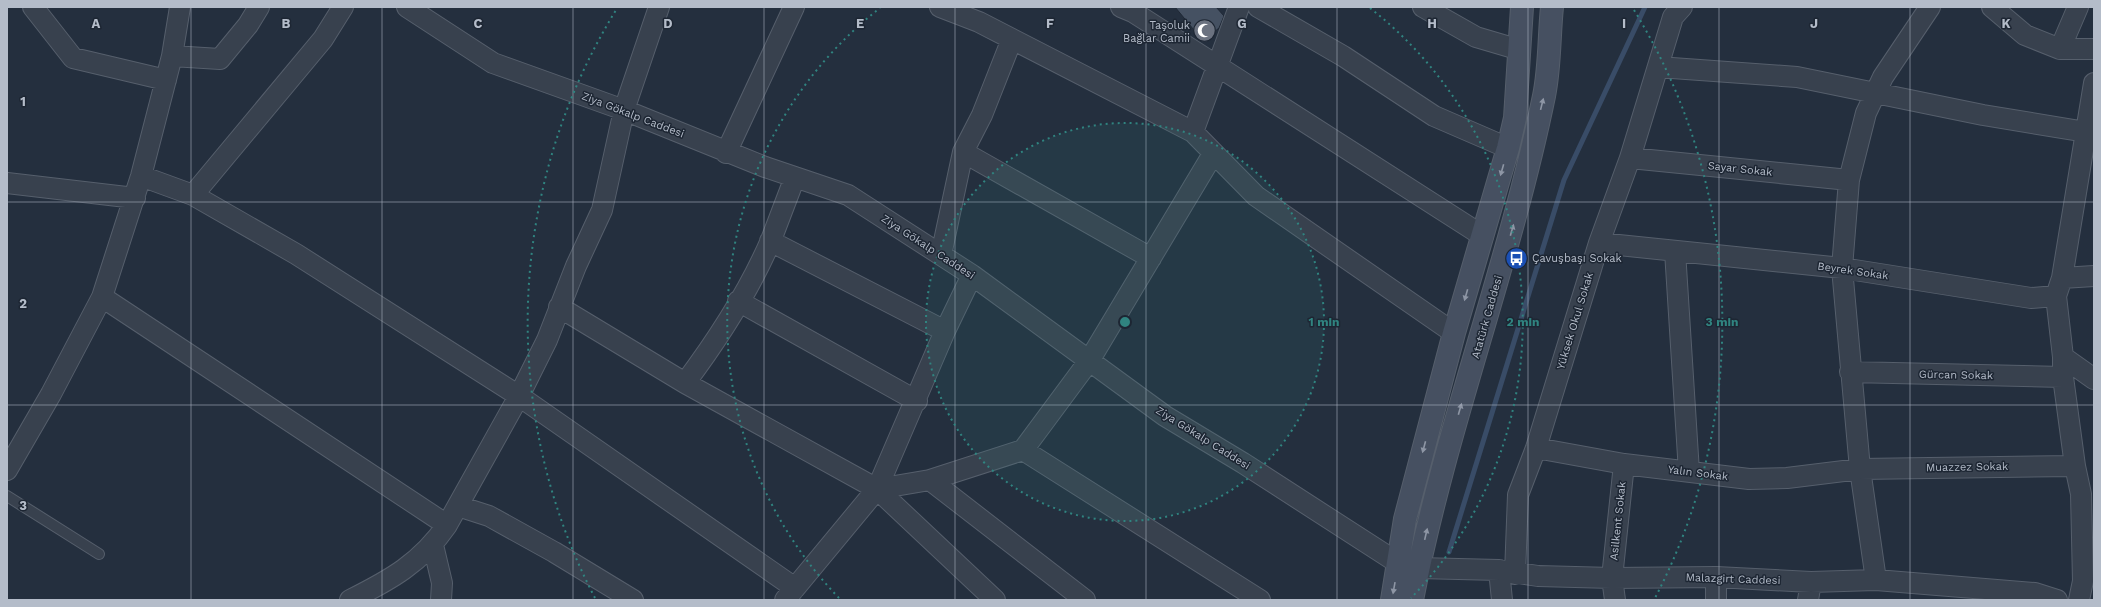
<svg xmlns="http://www.w3.org/2000/svg" width="2101" height="607" font-family="'Work Sans',sans-serif">
  <style>
    .lines { fill: none; stroke-linecap: round; stroke-linejoin: round }
    .stream { stroke: #394c67; stroke-width: 5 }
    .building { fill: #455162; stroke: #1f2835 }
    .lane-casing { stroke: #565f6c; stroke-width: 12 }
    .street-casing { stroke: #565f6c; stroke-width: 22 }
    .secondary-casing { stroke: #565f6c; stroke-width: 24 }
    .lane { stroke: #38414e; stroke-width: 10 }
    .street { stroke: #38414e; stroke-width: 20 }
    .secondary { stroke: #465061; stroke-width: 22 }
    .oneway { fill: #8e96a5 }
    .grid { fill: none; stroke: #b4bcc9; stroke-width: 1; stroke-opacity: 0.55 }
    .ring { fill: none; stroke: #308480; stroke-width: 2; stroke-dasharray: 2 4 }
    .labels { text-anchor: middle; dominant-baseline: central; stroke-width: 3; stroke-linejoin: round; paint-order: stroke }
    .poi-label { font-size: 11px; fill: #b4bcc9; stroke: #1d2633; text-anchor: end }
    .street-label { font-size: 11px; fill: #b4bcc9; stroke: #1d2633 }
    .grid-label { font-size: 13px; text-anchor: middle; font-weight: bold; fill: #b4bcc9; stroke: #1d2633; stroke-width: 3; stroke-linejoin: round; paint-order: stroke }
    .centre { fill: #308480; stroke: #1d2633; stroke-width: 2 }
    .ring-label { font-size: 12px; text-anchor: middle; font-weight: bold; fill: #308480; stroke: #1d2633; stroke-width: 3; stroke-linejoin: round; paint-order: stroke }
  </style>
  <rect width="100%" height="100%" fill="#242f3e"/>
  <g class="lines">
    <!-- stream -->
    <path class="stream" d="M1449 552 1564 180 1645 7"/>
  </g>
  <!-- building -->
  <path class="building" d="M1175 7H1216L1224 16 1219 28 1203 41Z"/>
  <g class="lines">
    <defs>
      <path id="lane" d="M7 496 99 554"/>
      <path id="street" d="M33 7 73 58 166 80
        M407 7 493 63 624 110 765 167 848 195 972 275 1165 416 1243 463 1398 563 1418 568 1499 570 1538 576 1612 578 1716 577 1811 582 1876 580 2035 593 2057 600
        M940 7 979 22 1193 132 1256 196 1454 333
        M1121 7 1133 12 1483 236
        M1258 7 1343 56 1434 116 1508 148
        M1423 7 1476 37 1520 50
        M1992 7 2025 35 2060 49H2094
        M2060 49 2078 7
        M172 56 220 59 248 25 259 7
        M1658 67 1797 77 1983 115 2086 132
        M1193 132 1239 7
        M963 152 1151 258
        M726 153 794 7
        M1630 158 1849 180
        M141 176 193 195 296 254 519 396 795 588
        M7 183 135 198
        M193 195 323 39 343 7
        M770 241 945 331
        M1599 243 1842 268 2031 298 2056 296 2062 278 2094 276
        M1675 251 1689 472
        M941 255 963 152 982 115 1012 39
        M2062 278 2094 83
        M2056 296 2063 357V377L2075 466 2081 494 2083 581 2079 600
        M102 297 447 525
        M738 301 917 401
        M559 307 685 383 877 489 995 600
        M2063 357 2094 379
        M1850 372 2063 377
        M685 383C718 339 749 291 771 240 779 219 787 198 795 177
        M1536 448 1624 464 1749 479 1787 478 1860 469 2075 466
        M1023 450 1260 600
        M7 470 51 394 102 297 141 176 172 56 180 7
        M930 480 1085 600
        M877 489 930 480 1023 450 1089 361 1213 154
        M458 506 489 516 554 552 633 600
        M433 545 442 583 441 600
        M1499 570 1502 600
        M1515 574 1518 495 1536 448 1599 243 1630 158 1673 17 1682 7
        M1876 580 1860 469 1842 268 1849 180 1866 113 1883 77 1930 7
        M350 600C390 580 421 563 447 525L519 396 547 340 576 266 602 210 624 110 659 7
        M785 600 877 489 945 331 972 275
        M1615 600 1612 578 1624 464
        M1716 600V577
        M1808 600 1811 582"/>
      <path id="secondary" d="M1392 600 1405 519 1454 333 1508 148 1515 118 1522 7
        M1412 600C1445 429 1509 266 1544 96 1550 67 1549 36 1552 7"/>
    </defs>
    <!-- lane casing -->
    <use href="#lane" class="lane-casing"/>
    <!-- street casing -->
    <use href="#street" class="street-casing"/>
    <!-- secondary casing -->
    <use href="#secondary" class="secondary-casing"/>
    <!-- lane -->
    <use href="#lane" class="lane"/>
    <!-- street -->
    <use href="#street" class="street"/>
    <!-- secondary -->
    <use href="#secondary" class="secondary"/>
  </g>
  <!-- one-way arrows -->
  <defs><path id="oneway-solid" d="M-6-.8H1V-3.2L6.5 0L1 3.2V.8H-6Z"/></defs>
  <g class="oneway">
    <use href="#oneway-solid" transform="translate(1542 104) rotate(-76)"/>
    <use href="#oneway-solid" transform="translate(1502 170) rotate(106)"/>
    <use href="#oneway-solid" transform="translate(1512 230) rotate(-74)"/>
    <use href="#oneway-solid" transform="translate(1466 295) rotate(106)"/>
    <use href="#oneway-solid" transform="translate(1460 409) rotate(-74)"/>
    <use href="#oneway-solid" transform="translate(1424 447) rotate(105)"/>
    <use href="#oneway-solid" transform="translate(1426 534) rotate(-77)"/>
    <use href="#oneway-solid" transform="translate(1394 588) rotate(100)"/>
  </g>
  <!-- grid -->
  <path class="grid" d="M191 7V600M382 7V600M573 7V600M764 7V600M955 7V600M1146 7V600M1337 7V600M1528 7V600M1719 7V600M1910 7V600M7 202H2094M7 405H2094"/>
  <!-- distance rings -->
  <circle cx="1125" cy="322" r="199" fill="#308480" fill-opacity=".12"/>
  <g class="ring">
    <circle cx="1125" cy="322" r="199"/>
    <path d="M839 598A398 398 0 0 1 880 8M1370 8A398 398 0 0 1 1411 598"/>
    <path d="M595 598A597 597 0 0 1 616 10M1634 10A597 597 0 0 1 1655 598"/>
  </g>
  <!-- icons -->
  <defs>
    <symbol id="mosque-disc" viewBox="-11 -11 22 22"><circle r="9.5" fill="#6b7280" stroke="#1d2633"/><path d="M3.5-4.9A6 6 0 1 0 3.5 4.9A5 5 0 1 1 3.5-4.9Z" fill="#fff"/></symbol>
    <symbol id="bus-disc" viewBox="-11 -11 22 22"><circle r="9.5" fill="#1a4fb4" stroke="#1d2633"/><path d="M-5-6H5V4H4V6H2V4H-2V6H-4V4H-5ZM-3.5-4V0h7V-4ZM-3.5 1.2v1.5H-2V1.2ZM2 1.2v1.5H3.5V1.2Z" fill="#fff"/></symbol>
  </defs>
  <g fill-rule="evenodd">
    <use href="#mosque-disc" x="1192" y="18" width="25" height="25"/>
    <use href="#bus-disc" x="1504" y="246" width="25" height="25"/>
  </g>
  <g class="labels">
    <!-- poi labels -->
    <g class="poi-label">
      <text x="1190" y="25">Taşoluk<tspan x="1190" dy="13">Bağlar Camii</tspan></text>
      <text x="1532" y="258" text-anchor="start">Çavuşbaşı Sokak</text>
    </g>
    <!-- street labels -->
    <g class="street-label">
      <text transform="translate(633 115) rotate(21)">Ziya Gökalp Caddesi</text>
      <text transform="translate(1740 169) rotate(6)">Sayar Sokak</text>
      <text transform="translate(928 247) rotate(33)">Ziya Gökalp Caddesi</text>
      <text transform="translate(1853 271) rotate(8)">Beyrek Sokak</text>
      <text transform="translate(1487 317) rotate(-74)">Atatürk Caddesi</text>
      <text transform="translate(1575 321) rotate(-73)">Yüksek Okul Sokak</text>
      <text transform="translate(1956 375) rotate(1)">Gürcan Sokak</text>
      <text transform="translate(1203 438) rotate(32)">Ziya Gökalp Caddesi</text>
      <text transform="translate(1967 467) rotate(-1)">Muazzez Sokak</text>
      <text transform="translate(1698 473) rotate(7)">Yalın Sokak</text>
      <text transform="translate(1618 521) rotate(-84)">Asilkent Sokak</text>
      <text transform="translate(1733 579) rotate(2)">Malazgirt Caddesi</text>
    </g>
  </g>
  <g class="grid-label">
    <text x="96" y="28">A</text>
    <text x="286" y="28">B</text>
    <text x="478" y="28">C</text>
    <text x="668" y="28">D</text>
    <text x="860" y="28">E</text>
    <text x="1050" y="28">F</text>
    <text x="1242" y="28">G</text>
    <text x="1432" y="28">H</text>
    <text x="1624" y="28">I</text>
    <text x="1814" y="28">J</text>
    <text x="2006" y="28">K</text>
    <text x="23" y="106">1</text>
    <text x="23" y="308">2</text>
    <text x="23" y="510">3</text>
  </g>
  <circle cx="1125" cy="322" r="6" class="centre"/>
  <g class="ring-label">
    <text x="1324" y="326">1 min</text>
    <text x="1523" y="326">2 min</text>
    <text x="1722" y="326">3 min</text>
  </g>
  <!-- border -->
  <rect width="2101" height="607" fill="none" stroke="#b4bcc9" stroke-width="16"/>
</svg>
